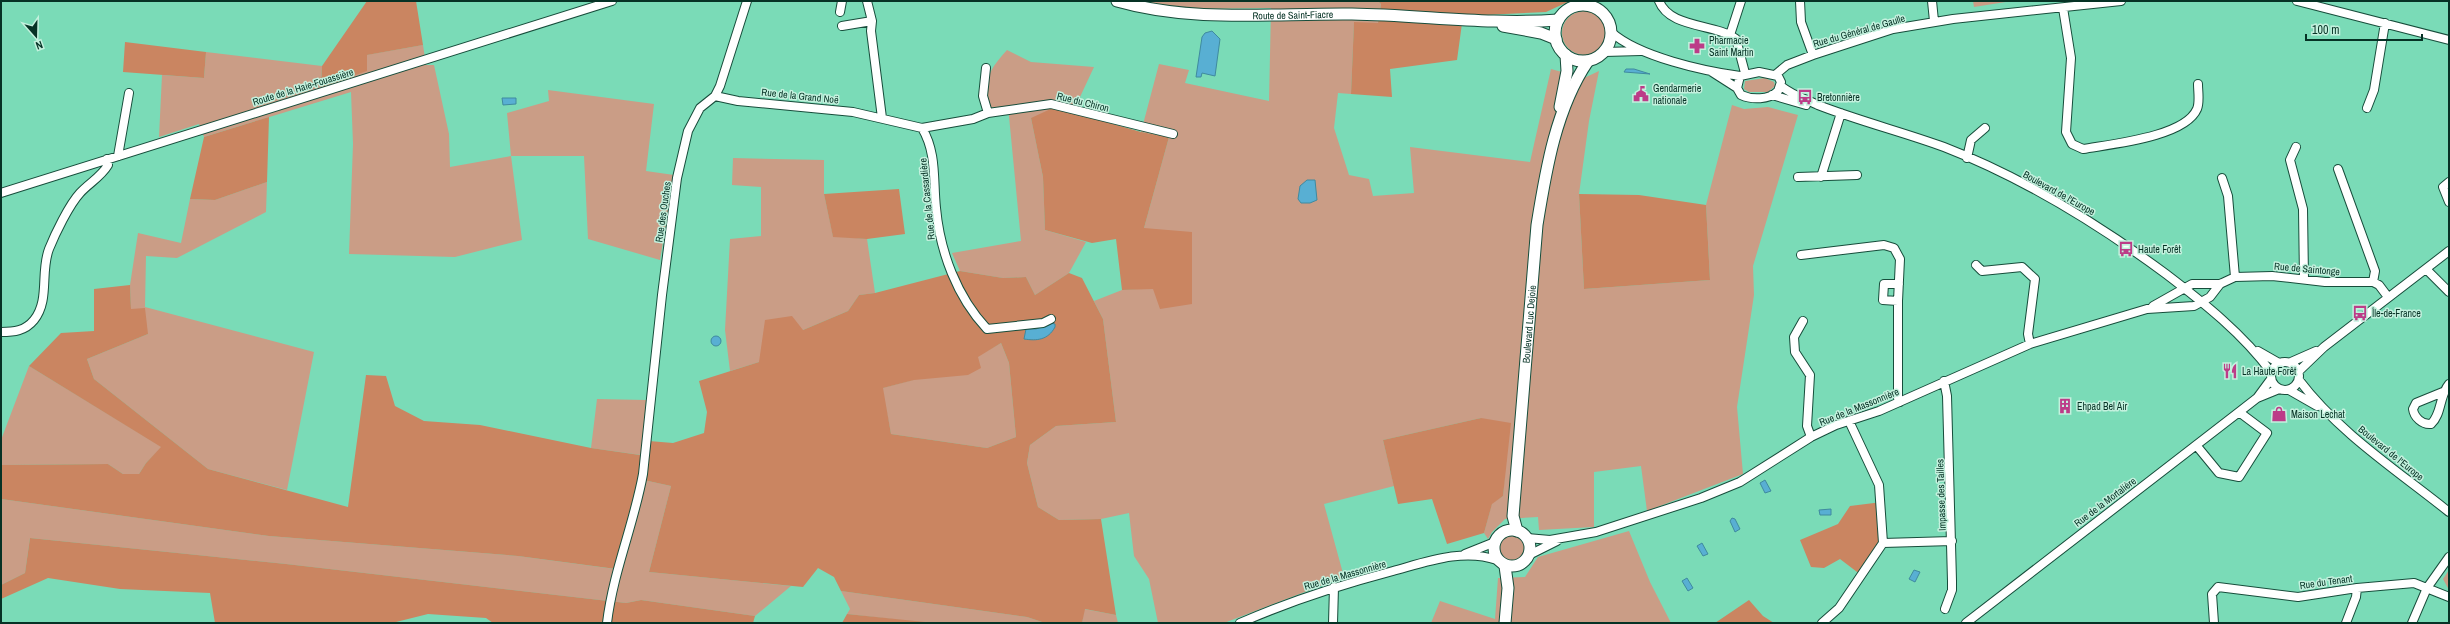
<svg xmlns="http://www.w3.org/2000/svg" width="2450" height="624" font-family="'Archivo Narrow',sans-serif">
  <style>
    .green { fill: #ca9d86 }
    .forest { fill: #ca8561; fill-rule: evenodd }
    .water { fill: #58afd3; stroke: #3f8a9f }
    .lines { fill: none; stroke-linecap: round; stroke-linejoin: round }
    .minor-casing { stroke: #174d3b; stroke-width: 10 }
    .major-casing { stroke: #174d3b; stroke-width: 13 }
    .minor { stroke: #fff; stroke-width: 8 }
    .major { stroke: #fff; stroke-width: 11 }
    .labels { text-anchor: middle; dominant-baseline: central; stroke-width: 3; stroke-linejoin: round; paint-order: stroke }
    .street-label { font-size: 10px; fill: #063225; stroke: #c4f1de }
    .poi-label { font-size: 10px; fill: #063225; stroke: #c4f1de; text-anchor: start }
  </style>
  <rect width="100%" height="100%" fill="#7adbb7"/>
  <!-- green -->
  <path class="green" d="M1138 1H1378L1381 4 1378 23H1354L1351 94 1338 93 1334 128 1349 175 1369 179 1373 196 1414 193 1410 147 1530 162 1551 69 1584 78 1599 71 1589 121 1579 194 1584 289 1710 280 1706 205 1732 105 1744 109 1768 107 1798 115 1753 266 1754 295 1737 407 1743 474 1647 511 1641 466 1594 472V527L1539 530 1538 517 1505 519 1492 532 1488 539 1484 533 1492 503 1503 496 1505 471 1481 418 1383 440 1394 486 1324 504 1344 577 1224 623H1158L1149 579 1134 556 1129 513 1101 519 1059 520 1038 507 1027 463 1030 445 1056 426 1116 422 1103 319 1094 301 1122 290 1153 288 1144 228 1169 137 1141 132 1159 64 1189 70 1185 83 1269 101 1271 8 1186 9Z
    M1973 1H2012L1974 7Z
    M1562 33a22 22 0 1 1 44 0a22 22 0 1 1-44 0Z
    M423 45 426 65H434L449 134 450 167 511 156 507 113 549 101 548 90 654 104 646 171 674 175 660 260 588 239 584 156H511L522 240 455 257 349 254 353 144 351 92 204 137 199 124 159 137 162 75 204 78 206 52 322 66 321 86 366 55Z
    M1007 50 1031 62 1094 67 1073 112 1031 118 1043 177 1045 230 1086 242 1069 273 1035 295 1026 277 1003 278 960 271 952 253 1021 241 1008 106 988 108C983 80 989 70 1007 50Z
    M1765 78 1774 82 1775 86 1768 92H1749L1744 89 1745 81Z
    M733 158 824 160V194L833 236 867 239 875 293 859 295 848 311 803 330 759 362 730 371 725 330 730 239 761 236V187L732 185Z
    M267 182 266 212 177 258 146 256 145 307 314 352 287 490 208 469 94 379 87 359 148 334 131 310 130 285 138 233 181 243 190 199 215 200Z
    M1001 343 1009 363 1016 437 987 448 891 434 882 388C924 378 965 365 1001 343Z
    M29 366 162 447 146 463 139 474H123L108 464 1 465V440Z
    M597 399 646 400 643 441 648 456 591 448Z
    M639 479 671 486 649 572 791 586 755 616 641 600 626 603 286 564 30 538 25 573 1 585V499L269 536 518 556 615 569Z
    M1629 531 1650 582 1671 623H1431L1440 601 1495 619 1498 578 1525 577 1538 557Z
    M1500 548a12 12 0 1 1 24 0a12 12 0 1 1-24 0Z
    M2449 570V590L2443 579Z
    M841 591 1027 617 1045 623H927L847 614 850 609Z
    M1084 609 1116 615 1118 623H1082Z"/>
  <!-- forest -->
  <path class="forest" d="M367 1H416L423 45 367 55V71L321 87 322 66Z
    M1378 1H1570L1546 12 1463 16 1457 60 1390 69 1392 97 1351 94 1354 22 1378 23 1381 4Z
    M125 42 206 52 204 78 123 72Z
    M1055 107 1141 132 1169 137 1144 228 1192 232V304L1160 309 1153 289 1122 290 1116 239 1092 243 1045 230 1043 177 1031 118Z
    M269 117 267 182 215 200 190 199 204 137Z
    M899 189 905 234 867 239 833 237 824 194Z
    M1579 194 1639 195 1706 205 1710 280 1584 289Z
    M960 271 1003 278 1026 277 1035 295 1069 273 1082 278 1103 319 1116 422 1056 426 1030 445 1027 463 1038 507 1059 520 1101 519 1116 615 1085 609 1082 623H1045L1027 617 841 591 834 577 818 568 803 587 649 572 671 486 639 479 616 569 518 556 269 536 1 499V465L108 464 123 474H139L146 463 161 447 29 366 61 333 94 331V289L130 285 131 309 145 308 148 334 87 359 94 379 208 469 348 507 366 375 386 376 395 406 424 421 480 425 591 448 647 456 649 441 673 443 704 433 707 412 699 381 759 362 765 320 792 316 803 330 848 311 859 295 875 293ZM1001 343 1009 363 1016 437 987 448 891 434 883 388 914 380 968 375 981 368 978 357Z
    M1481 418 1511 423 1503 496 1492 504 1484 533 1447 544 1432 499 1398 504 1383 440Z
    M1882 502 1883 543 1861 575 1840 559 1824 568 1811 567 1800 540 1838 524 1850 506Z
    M30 538 286 564 626 603 641 600 755 616 753 623H493L486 618 428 614 392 623H215L210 593 120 589 48 578 1 599V585L25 573Z
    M1749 600 1763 616 1774 623H1715Z
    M847 614 925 622 927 623H842Z"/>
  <!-- water -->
  <path class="water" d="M1212 31 1220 39 1215 76 1202 73 1201 77H1196L1202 37 1205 33Z
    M1626 69H1634L1650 74 1624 72Z
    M502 98H516V104L503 105Z
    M1307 180H1315L1317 200 1310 203H1301L1298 199 1300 186Z
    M1051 323 1055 324V327C1048 340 1037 341 1024 339L1026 329H1036Z
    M711 341a5 5 0 1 1 10 0a5 5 0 1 1-10 0Z
    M1765 480 1771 491 1765 493 1760 483Z
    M1831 509V515H1820L1819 510Z
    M1732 518 1735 519 1740 529 1735 532 1730 521Z
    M1702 543 1708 554 1703 556 1697 546Z
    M1914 570 1920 572 1915 582 1909 579Z
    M1687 578 1693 588 1688 591 1682 581Z"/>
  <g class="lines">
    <defs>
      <path id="minor" d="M867 1 872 21 871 31 882 118
        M1659 1C1670 29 1715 23 1736 39L1745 73
        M1800 1 1801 22 1813 55
        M1932 1 1934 21
        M2297 1 2449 40
        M2063 8 2071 58 2066 132 2072 144 2083 149C2111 144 2185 137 2197 109 2200 102 2198 92 2198 84
        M840 12 842 1
        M842 26 872 21
        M1611 32C1639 57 1704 71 1740 76
        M1730 35 1741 1
        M1604 52 1641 51
        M986 68 983 96 988 113
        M1712 72 1737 88
        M1759 72 1778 76 1781 82 1778 91C1769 100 1752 100 1741 95L1737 88 1740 76Z
        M1775 75 1787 65 1813 55 1893 29 1953 19 2121 1
        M1781 86C1792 95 1805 99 1818 105 1859 121 1903 132 1944 147 2024 178 2097 223 2166 274 2204 303 2243 334 2271 372
        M1772 95 1806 105
        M715 96 738 101 853 112 922 128C937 153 933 180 936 208 940 252 957 297 987 329L1043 323 1051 319
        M2367 108 2374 90 2385 23
        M922 128 973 119 988 113 1051 104 1173 134
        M2296 147 2290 160 2303 209 2304 279
        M118 156 129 93
        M1967 158 1971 140 1985 128
        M2338 169 2375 271 2373 282
        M1798 177 1857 175
        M1821 177 1841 113
        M2222 178 2228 196 2235 277
        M2449 182 2443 187 2449 202
        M1 193 612 1
        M1801 255 1884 245 1894 248 1900 259 1898 301V398L1900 402
        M1976 265 1982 271 2022 267 2035 279 2028 334 2030 344
        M2426 269 2449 292
        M1898 301 1883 300 1884 284H1899
        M2153 306 2192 284H2220L2235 277 2272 276 2325 282H2373L2379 285 2388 297
        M1803 321 1794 337 1795 352 1810 375 1807 426 1811 437
        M1 332C14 332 25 331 34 320 50 300 40 272 49 249 55 234 69 205 80 193 89 183 101 177 108 165L107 159
        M2258 351 2279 363
        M2271 376a14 14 0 1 1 28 0a14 14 0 1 1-28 0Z
        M2291 362 2316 351
        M2299 371 2324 347 2449 251
        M2299 380C2339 433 2398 471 2449 512
        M1944 381 1947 396 1952 581V590L1945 609
        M2289 390 2317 406
        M2443 392 2416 403 2413 409C2414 417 2422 425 2431 424 2442 414 2439 396 2449 384
        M2257 398 2279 389
        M2196 445 2219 473 2239 477 2267 433 2239 412
        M1527 538 1550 540 1596 532 1701 498 1740 482 1811 437 1836 425 1879 411 2030 344 2147 309 2194 306 2210 297 2220 284
        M1883 543 1952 541
        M1465 554 1495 542
        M1529 555 1557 541
        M607 623C613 572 634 524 643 474L662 295 677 178 688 131 700 108 715 96 720 86 747 1
        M1240 623C1290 601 1340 585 1393 571 1426 562 1463 548 1497 560
        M1333 623 1334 587
        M1822 623 1839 608 1883 543 1879 485 1849 421
        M1966 623 2239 412 2257 398 2271 379
        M2214 623 2212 594 2218 587 2298 597 2357 588 2414 583 2449 597
        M2346 623 2356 597 2357 588
        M2412 623 2427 588 2449 557"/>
      <g id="major">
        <path id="s1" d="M1117 1C1193 23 1274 13 1352 14 1421 15 1489 25 1558 20"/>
        <circle cx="1583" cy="33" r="28"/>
        <path d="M1503 26 1541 33 1556 39"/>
        <path d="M1560 107 1567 71 1566 55"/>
        <circle cx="1512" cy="548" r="18"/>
        <path id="s2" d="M1517 531 1513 516 1537 225C1546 169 1556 108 1588 61"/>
        <path d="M1505 623 1508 588 1505 566"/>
      </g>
    </defs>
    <!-- minor casing -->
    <use href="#minor" class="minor-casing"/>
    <!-- major casing -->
    <use href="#major" class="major-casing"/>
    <!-- minor -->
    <use href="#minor" class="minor"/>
    <!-- major -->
    <use href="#major" class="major"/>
  </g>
  <!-- icons -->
  <defs>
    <symbol id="pharmacy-bare" viewBox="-9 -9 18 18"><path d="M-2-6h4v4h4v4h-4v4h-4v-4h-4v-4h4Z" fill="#bc3c88" stroke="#c4f1de" stroke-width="2.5" paint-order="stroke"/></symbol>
    <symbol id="civic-bare" viewBox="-9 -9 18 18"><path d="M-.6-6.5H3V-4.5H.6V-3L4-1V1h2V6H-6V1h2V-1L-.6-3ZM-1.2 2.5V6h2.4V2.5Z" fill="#bc3c88" stroke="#c4f1de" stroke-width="2.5" paint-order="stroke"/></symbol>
    <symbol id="bus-bare" viewBox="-9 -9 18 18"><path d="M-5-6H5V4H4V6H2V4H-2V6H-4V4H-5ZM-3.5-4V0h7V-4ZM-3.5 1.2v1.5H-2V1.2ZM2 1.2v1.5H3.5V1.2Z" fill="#bc3c88" stroke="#c4f1de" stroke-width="2.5" paint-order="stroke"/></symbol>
    <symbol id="restaurant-bare" viewBox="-9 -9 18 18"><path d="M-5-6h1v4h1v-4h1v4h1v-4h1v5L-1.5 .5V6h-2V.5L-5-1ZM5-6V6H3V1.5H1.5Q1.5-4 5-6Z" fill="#bc3c88" stroke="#c4f1de" stroke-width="2.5" paint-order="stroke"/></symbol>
    <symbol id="building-bare" viewBox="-9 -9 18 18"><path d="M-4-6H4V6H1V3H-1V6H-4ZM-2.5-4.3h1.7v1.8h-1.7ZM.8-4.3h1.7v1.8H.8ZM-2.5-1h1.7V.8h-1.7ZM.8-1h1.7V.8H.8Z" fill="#bc3c88" stroke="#c4f1de" stroke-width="2.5" paint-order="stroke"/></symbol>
    <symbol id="shop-bare" viewBox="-9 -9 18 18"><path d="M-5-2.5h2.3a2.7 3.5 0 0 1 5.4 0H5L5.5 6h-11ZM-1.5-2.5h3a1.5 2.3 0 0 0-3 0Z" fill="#bc3c88" stroke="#c4f1de" stroke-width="2.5" paint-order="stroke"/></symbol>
  </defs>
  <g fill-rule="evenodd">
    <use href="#pharmacy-bare" x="1686" y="35" width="22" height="22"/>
    <use href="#civic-bare" x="1630" y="83" width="22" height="22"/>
    <use href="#bus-bare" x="1794" y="86" width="22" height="22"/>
    <use href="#bus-bare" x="2115" y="238" width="22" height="22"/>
    <use href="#bus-bare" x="2349" y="302" width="22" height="22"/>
    <use href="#restaurant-bare" x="2219" y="360" width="22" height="22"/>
    <use href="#building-bare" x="2054" y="395" width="22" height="22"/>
    <use href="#shop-bare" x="2268" y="403" width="22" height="22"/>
  </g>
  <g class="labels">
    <!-- street labels -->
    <g class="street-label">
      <text stroke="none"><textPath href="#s1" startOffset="177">Route de Saint-Fiacre</textPath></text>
      <text transform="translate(1859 31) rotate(-16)">Rue du Général de Gaulle</text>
      <text transform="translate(303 87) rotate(-17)">Route de la Haie-Fouassière</text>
      <text transform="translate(800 96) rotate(6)">Rue de la Grand Noë</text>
      <text transform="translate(1083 102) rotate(14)">Rue du Chiron</text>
      <text transform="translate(2059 193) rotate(29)">Boulevard de l'Europe</text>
      <text transform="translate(927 199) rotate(-96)">Rue de la Cassardière</text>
      <text transform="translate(663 212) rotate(-82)">Rue des Ouches</text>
      <text transform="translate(2307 269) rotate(5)">Rue de Saintonge</text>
      <text stroke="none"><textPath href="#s2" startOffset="208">Boulevard Luc Dejoie</textPath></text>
      <text transform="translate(1859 407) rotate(-22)">Rue de la Massonnière</text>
      <text transform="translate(2391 453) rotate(39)">Boulevard de l'Europe</text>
      <text transform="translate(1941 495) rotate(-92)">Impasse des Tailles</text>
      <text transform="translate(2105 502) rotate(-37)">Rue de la Mortalière</text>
      <text transform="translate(1345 575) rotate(-16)">Rue de la Massonnière</text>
      <text transform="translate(2326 582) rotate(-8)">Rue du Tenant</text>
    </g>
    <!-- poi labels -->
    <g class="poi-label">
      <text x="1709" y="40">Pharmacie<tspan x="1709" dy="12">Saint Martin</tspan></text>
      <text x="1653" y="88">Gendarmerie<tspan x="1653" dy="12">nationale</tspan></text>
      <text x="1817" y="97">Bretonnière</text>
      <text x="2138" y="249">Haute Forêt</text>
      <text x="2372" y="313">Île-de-France</text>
      <text x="2242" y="371">La Haute Forêt</text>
      <text x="2077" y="406">Ehpad Bel Air</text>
      <text x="2291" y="414">Maison Lechat</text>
    </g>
  </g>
  <!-- border -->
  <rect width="2450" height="624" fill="none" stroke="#063225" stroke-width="4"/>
  <!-- north arrow -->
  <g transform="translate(36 36) rotate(160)" stroke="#c4f1de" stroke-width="3" paint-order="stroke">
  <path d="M0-3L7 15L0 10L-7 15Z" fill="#063225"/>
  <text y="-6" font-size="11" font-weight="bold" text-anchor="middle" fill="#063225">N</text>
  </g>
  <!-- scale -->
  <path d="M2306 34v6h116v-6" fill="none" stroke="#063225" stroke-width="2"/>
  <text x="2312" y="34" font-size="12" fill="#063225" stroke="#c4f1de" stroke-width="3" paint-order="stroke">100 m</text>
</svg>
